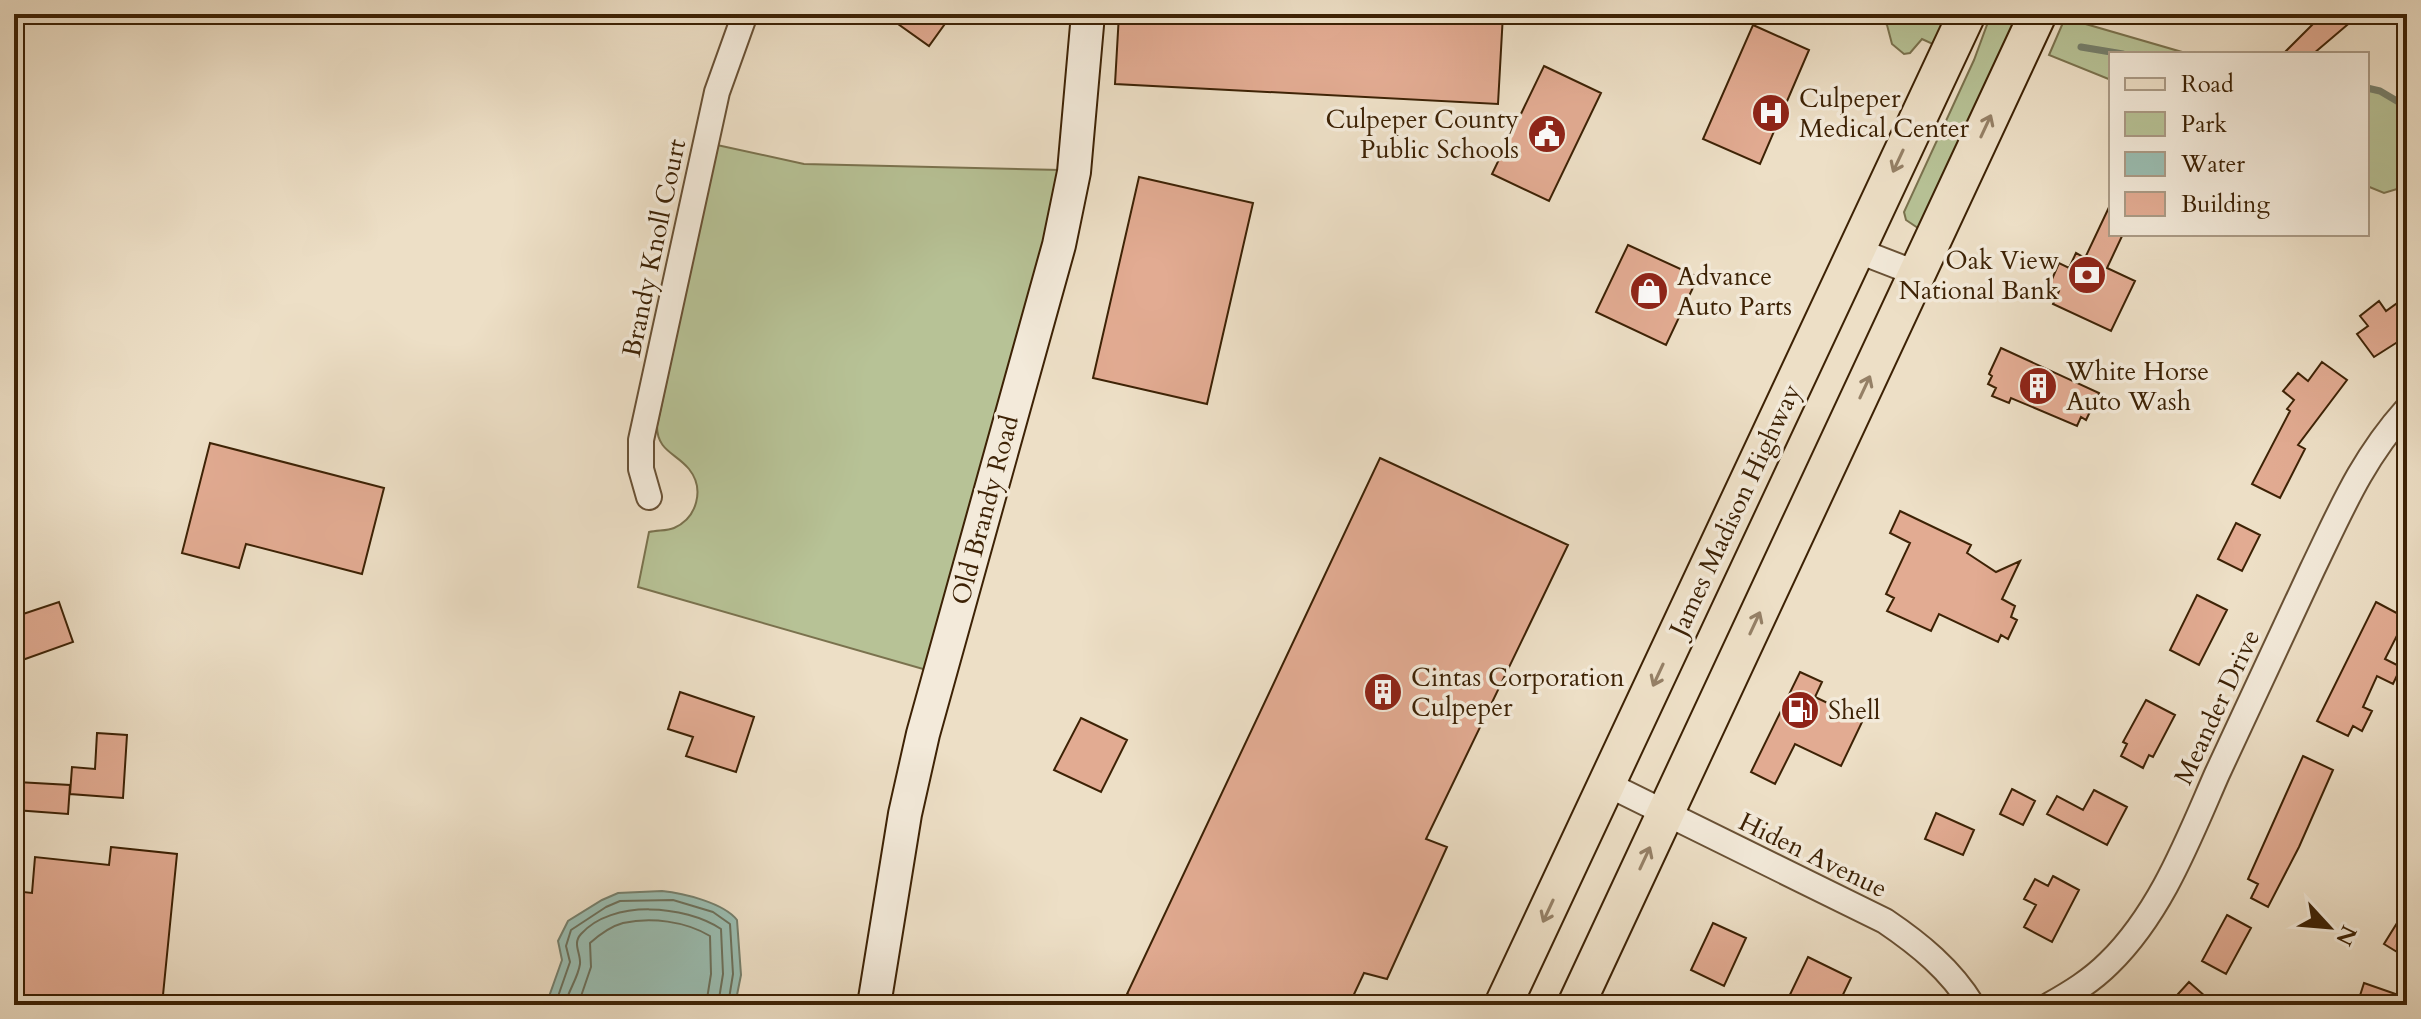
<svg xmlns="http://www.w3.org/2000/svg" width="2421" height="1019" font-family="Cardo,serif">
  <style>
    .green { fill: #b7c296; stroke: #7a724e; stroke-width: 2 }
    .water { fill: #9abdb1; stroke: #757f6c; stroke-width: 2 }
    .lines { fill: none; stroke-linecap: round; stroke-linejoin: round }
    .shore { stroke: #6c705b; stroke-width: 2 }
    .stream { stroke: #757f6c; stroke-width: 7 }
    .building { fill: #e2ab92; stroke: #3d2205; stroke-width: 2 }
    .street-casing { stroke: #695135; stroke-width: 28 }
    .secondary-casing { stroke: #3d2205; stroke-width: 36 }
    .primary-casing { stroke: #3d2205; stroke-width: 40 }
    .street { stroke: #f3eada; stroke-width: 24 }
    .secondary { stroke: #f3eada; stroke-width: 32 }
    .primary { stroke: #eddfc6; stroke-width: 36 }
    .oneway { stroke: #958066 }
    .labels { text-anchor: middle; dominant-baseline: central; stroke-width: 7; stroke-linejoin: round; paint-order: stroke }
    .poi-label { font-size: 26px; fill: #3d2205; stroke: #f3eada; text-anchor: start }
    .street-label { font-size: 26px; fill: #3d2205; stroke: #f3eada }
  </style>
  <rect width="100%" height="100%" fill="#eddfc6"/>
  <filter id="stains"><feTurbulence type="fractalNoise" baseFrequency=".0025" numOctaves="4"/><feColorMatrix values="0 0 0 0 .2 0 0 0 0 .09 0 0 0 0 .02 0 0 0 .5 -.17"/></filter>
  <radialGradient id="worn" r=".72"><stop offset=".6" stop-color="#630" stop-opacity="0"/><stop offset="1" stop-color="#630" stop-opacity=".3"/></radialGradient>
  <!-- green -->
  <path class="green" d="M1873 14H1952L1937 46 1922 39 1910 53 1904 54 1892 44 1887 25Z
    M1991 14H2026L1918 228 1906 220 1904 212 1974 60Z
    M2065 18 2182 52 2184 54H2111V80L2049 55Z
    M2367 88 2384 93 2407 107V186L2384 193 2367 186Z
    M717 145 804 164 1061 170 1060 192 930 671 638 587 649 532C658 530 667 531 674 528 697 518 705 489 689 469 676 453 657 451 657 426Z"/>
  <!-- water -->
  <path class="water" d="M662 891C683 893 724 903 737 920L741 975 735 1005H546L562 960 558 941 568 921 602 900 618 893Z"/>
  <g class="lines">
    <!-- shore -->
    <path class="shore" d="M555 1005 570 962 566 946 571 930 606 907 620 901 673 900 713 912 730 924 733 974 728 1005
      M565 1005C568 991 578 978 580 964 581 953 572 944 581 934 612 899 685 905 721 929L723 974 718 1005
      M578 1005 591 967 590 943C599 935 612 926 623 923 651 917 685 921 710 936L711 974 706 1005"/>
    <!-- stream -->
    <path class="stream" d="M1908 14 1932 19
      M2081 47 2123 54
      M2367 88 2380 91 2407 107"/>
  </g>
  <!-- building -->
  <path class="building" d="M884 14H952L929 46Z
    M1119 14H1503L1498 104 1115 84Z
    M2323 14H2360L2313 54H2283Z
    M1753 25 1809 50 1760 164 1703 139Z
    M1544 66 1601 93 1549 201 1492 174Z
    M1139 177 1253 203 1207 404 1093 378Z
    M2111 203V234H2123L2107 268 2135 281 2111 331 2053 304 2059 291 2049 286 2059 263 2069 268 2076 253 2085 258Z
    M1628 245 1698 277 1666 345 1596 312Z
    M2407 296V336L2374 357 2357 334 2368 326 2360 316 2379 301 2386 311Z
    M2001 348 2099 393 2086 420 2081 417 2077 426 2011 398 2009 403 1992 396 1996 388 1988 384 1992 376 1989 374Z
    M2322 362 2347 380 2298 445 2305 449 2280 498 2252 484 2290 411 2287 409 2294 400 2283 391 2298 373 2308 381Z
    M210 443 384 488 362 574 246 544 239 568 182 553Z
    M1380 458 1568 545 1426 839 1447 847 1387 979 1364 973 1349 1005H1152L1127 994Z
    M1900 511 1971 545 1967 553 1996 572 2020 561 2002 599 2015 606 2011 617 2017 620 2008 639 2001 635 1998 642 1939 614 1931 631 1887 611 1894 598 1886 594 1910 543 1890 533Z
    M2236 523 2260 535 2242 571 2218 559Z
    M2197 595 2227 610 2199 665 2170 650Z
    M59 602 73 642 14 663V617Z
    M2376 602 2406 618 2385 659 2401 667 2393 684 2377 676 2363 707 2372 711 2362 731 2353 726 2348 736 2317 721Z
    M1800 672 1822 682 1815 697 1863 720 1841 766 1795 744 1775 784 1751 772Z
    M680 692 754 717 736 772 686 756 693 737 668 729Z
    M2146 700 2175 715 2153 757 2149 755 2143 768 2121 756 2127 744 2123 742Z
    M1081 718 1127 740 1101 792 1054 770Z
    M97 733 127 735 123 798 70 794 72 767 95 769Z
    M2303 756 2333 770 2299 847 2268 907 2251 898 2258 884 2248 879Z
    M17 782 70 785 68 814 15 810Z
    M2012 789 2035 801 2023 825 2000 814Z
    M2094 790 2127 807 2107 845 2047 814 2057 796 2083 810Z
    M1936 813 1974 830 1963 855 1925 839Z
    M111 847 177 854 162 1005H14V891L32 893 35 857 109 865Z
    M2053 876 2079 890 2052 942 2024 927 2036 905 2024 899 2035 879 2048 886Z
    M2407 907V958L2384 944Z
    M2227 915 2251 928 2226 974 2202 961Z
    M1713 923 1746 938 1724 986 1691 970Z
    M1808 957 1851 978 1838 1005H1785Z
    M2189 982 2215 1005H2168Z
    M2364 983 2407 998V1005H2357Z"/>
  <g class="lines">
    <defs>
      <path id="street" d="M1856 250 1918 274
        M649 497 641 469V440L717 92 745 14
        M1607 784 1885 921C1919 944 1951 970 1972 1005
        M2050 1005C2071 993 2091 981 2109 963 2161 912 2188 840 2217 774 2248 706 2280 638 2312 570 2341 510 2362 459 2407 409"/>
      <path id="secondary" d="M874 1005 905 814 923 734 1059 245 1074 172 1088 14"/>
      <path id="primary" d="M1503 1005 1967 14
        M1576 1005 2038 14"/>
    </defs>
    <!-- street casing -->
    <use href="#street" class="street-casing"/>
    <!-- secondary casing -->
    <use href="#secondary" class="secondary-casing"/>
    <!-- primary casing -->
    <use href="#primary" class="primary-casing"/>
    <!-- street -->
    <use href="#street" class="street"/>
    <!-- secondary -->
    <use href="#secondary" class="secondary"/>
    <!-- primary -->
    <use href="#primary" class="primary"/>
  </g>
  <!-- one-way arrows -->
  <defs><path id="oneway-shaft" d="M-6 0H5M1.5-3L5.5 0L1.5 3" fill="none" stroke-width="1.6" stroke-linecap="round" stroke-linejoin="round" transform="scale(2)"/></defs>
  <g class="oneway">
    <use href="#oneway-shaft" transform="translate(1986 126) rotate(-65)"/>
    <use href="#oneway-shaft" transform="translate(1898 161) rotate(115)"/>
    <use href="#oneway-shaft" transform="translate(1865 387) rotate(-65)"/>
    <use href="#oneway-shaft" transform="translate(1755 623) rotate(-65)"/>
    <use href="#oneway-shaft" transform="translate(1658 675) rotate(115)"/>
    <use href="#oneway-shaft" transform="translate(1645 858) rotate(-65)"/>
    <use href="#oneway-shaft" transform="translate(1548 911) rotate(115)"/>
  </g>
  <!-- icons -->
  <defs>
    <symbol id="hospital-disc" viewBox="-11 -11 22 22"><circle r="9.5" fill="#8f2418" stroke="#f3eada"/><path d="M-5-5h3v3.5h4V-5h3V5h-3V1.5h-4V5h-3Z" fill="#fff"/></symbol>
    <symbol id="civic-disc" viewBox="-11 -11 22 22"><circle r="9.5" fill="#8f2418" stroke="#f3eada"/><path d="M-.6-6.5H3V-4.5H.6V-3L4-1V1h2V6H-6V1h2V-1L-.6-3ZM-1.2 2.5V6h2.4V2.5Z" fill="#fff"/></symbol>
    <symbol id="bank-disc" viewBox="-11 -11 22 22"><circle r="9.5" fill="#8f2418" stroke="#f3eada"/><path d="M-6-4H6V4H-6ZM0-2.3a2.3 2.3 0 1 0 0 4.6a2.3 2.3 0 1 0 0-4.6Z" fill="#fff"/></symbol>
    <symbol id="shop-disc" viewBox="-11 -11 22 22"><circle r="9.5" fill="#8f2418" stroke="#f3eada"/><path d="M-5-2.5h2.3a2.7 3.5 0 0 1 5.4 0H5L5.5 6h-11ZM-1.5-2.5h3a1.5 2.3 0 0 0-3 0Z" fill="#fff"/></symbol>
    <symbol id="building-disc" viewBox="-11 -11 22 22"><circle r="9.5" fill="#8f2418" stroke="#f3eada"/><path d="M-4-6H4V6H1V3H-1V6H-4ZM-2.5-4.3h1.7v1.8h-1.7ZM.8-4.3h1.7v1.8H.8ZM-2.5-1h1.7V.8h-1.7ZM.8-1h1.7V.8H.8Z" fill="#fff"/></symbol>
    <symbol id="fuel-disc" viewBox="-11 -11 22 22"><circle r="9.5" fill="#8f2418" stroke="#f3eada"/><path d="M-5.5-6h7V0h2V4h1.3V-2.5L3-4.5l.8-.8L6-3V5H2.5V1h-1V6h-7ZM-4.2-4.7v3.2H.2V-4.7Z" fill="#fff"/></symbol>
  </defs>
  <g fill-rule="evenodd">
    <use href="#hospital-disc" x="1749" y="91" width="44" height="44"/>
    <use href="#civic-disc" x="1525" y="112" width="44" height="44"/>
    <use href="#bank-disc" x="2065" y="253" width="44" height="44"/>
    <use href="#shop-disc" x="1627" y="269" width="44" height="44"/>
    <use href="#building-disc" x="2016" y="364" width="44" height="44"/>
    <use href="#building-disc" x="1361" y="670" width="44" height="44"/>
    <use href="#fuel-disc" x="1778" y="688" width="44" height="44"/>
  </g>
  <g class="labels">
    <!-- poi labels -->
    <g class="poi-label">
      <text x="1799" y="98">Culpeper<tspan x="1799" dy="30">Medical Center</tspan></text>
      <text x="1519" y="119" text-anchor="end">Culpeper County<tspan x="1519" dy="30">Public Schools</tspan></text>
      <text x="2059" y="260" text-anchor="end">Oak View<tspan x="2059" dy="30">National Bank</tspan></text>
      <text x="1677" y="276">Advance<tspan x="1677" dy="30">Auto Parts</tspan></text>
      <text x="2066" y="371">White Horse<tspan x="2066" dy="30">Auto Wash</tspan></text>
      <text x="1411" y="677">Cintas Corporation<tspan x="1411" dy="30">Culpeper</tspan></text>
      <text x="1828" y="710">Shell</text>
    </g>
    <!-- street labels -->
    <g class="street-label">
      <text transform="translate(654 248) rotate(-78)">Brandy Knoll Court</text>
      <text transform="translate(985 510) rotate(-75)">Old Brandy Road</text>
      <text transform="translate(1735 510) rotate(-65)">James Madison Highway</text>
      <text transform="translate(2217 707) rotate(-65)">Meander Drive</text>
      <text transform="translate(1813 855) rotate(26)">Hiden Avenue</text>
    </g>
  </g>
  <!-- margin -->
  <rect width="2421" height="1019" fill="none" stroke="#eddfc6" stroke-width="48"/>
  <rect x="16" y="16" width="2389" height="987" fill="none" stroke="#3d2205" stroke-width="4"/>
  <rect x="24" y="24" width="2373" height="971" fill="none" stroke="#3d2205" stroke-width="2"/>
  <!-- legend -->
  <rect x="2109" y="52" width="260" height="184" fill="#f3eada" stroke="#aa9a85" stroke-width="2"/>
  <rect x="2125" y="78" width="40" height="12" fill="#eddfc6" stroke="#aa9a85" stroke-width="2"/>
  <text x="2181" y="92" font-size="24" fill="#3d2205">Road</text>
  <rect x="2125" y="112" width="40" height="24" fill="#b7c296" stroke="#aa9a85" stroke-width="2"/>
  <text x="2181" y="132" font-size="24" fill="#3d2205">Park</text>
  <rect x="2125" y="152" width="40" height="24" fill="#9abdb1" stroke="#aa9a85" stroke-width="2"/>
  <text x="2181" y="172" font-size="24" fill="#3d2205">Water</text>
  <rect x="2125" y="192" width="40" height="24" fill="#e2ab92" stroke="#aa9a85" stroke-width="2"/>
  <text x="2181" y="212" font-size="24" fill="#3d2205">Building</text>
  <!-- north arrow -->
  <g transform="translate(2329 927) rotate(116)" stroke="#f3eada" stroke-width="6" paint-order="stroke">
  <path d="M0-6L14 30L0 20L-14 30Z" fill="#3d2205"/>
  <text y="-12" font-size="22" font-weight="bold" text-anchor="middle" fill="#3d2205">N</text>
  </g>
  <rect width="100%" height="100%" filter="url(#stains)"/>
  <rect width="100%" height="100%" fill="url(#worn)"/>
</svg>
